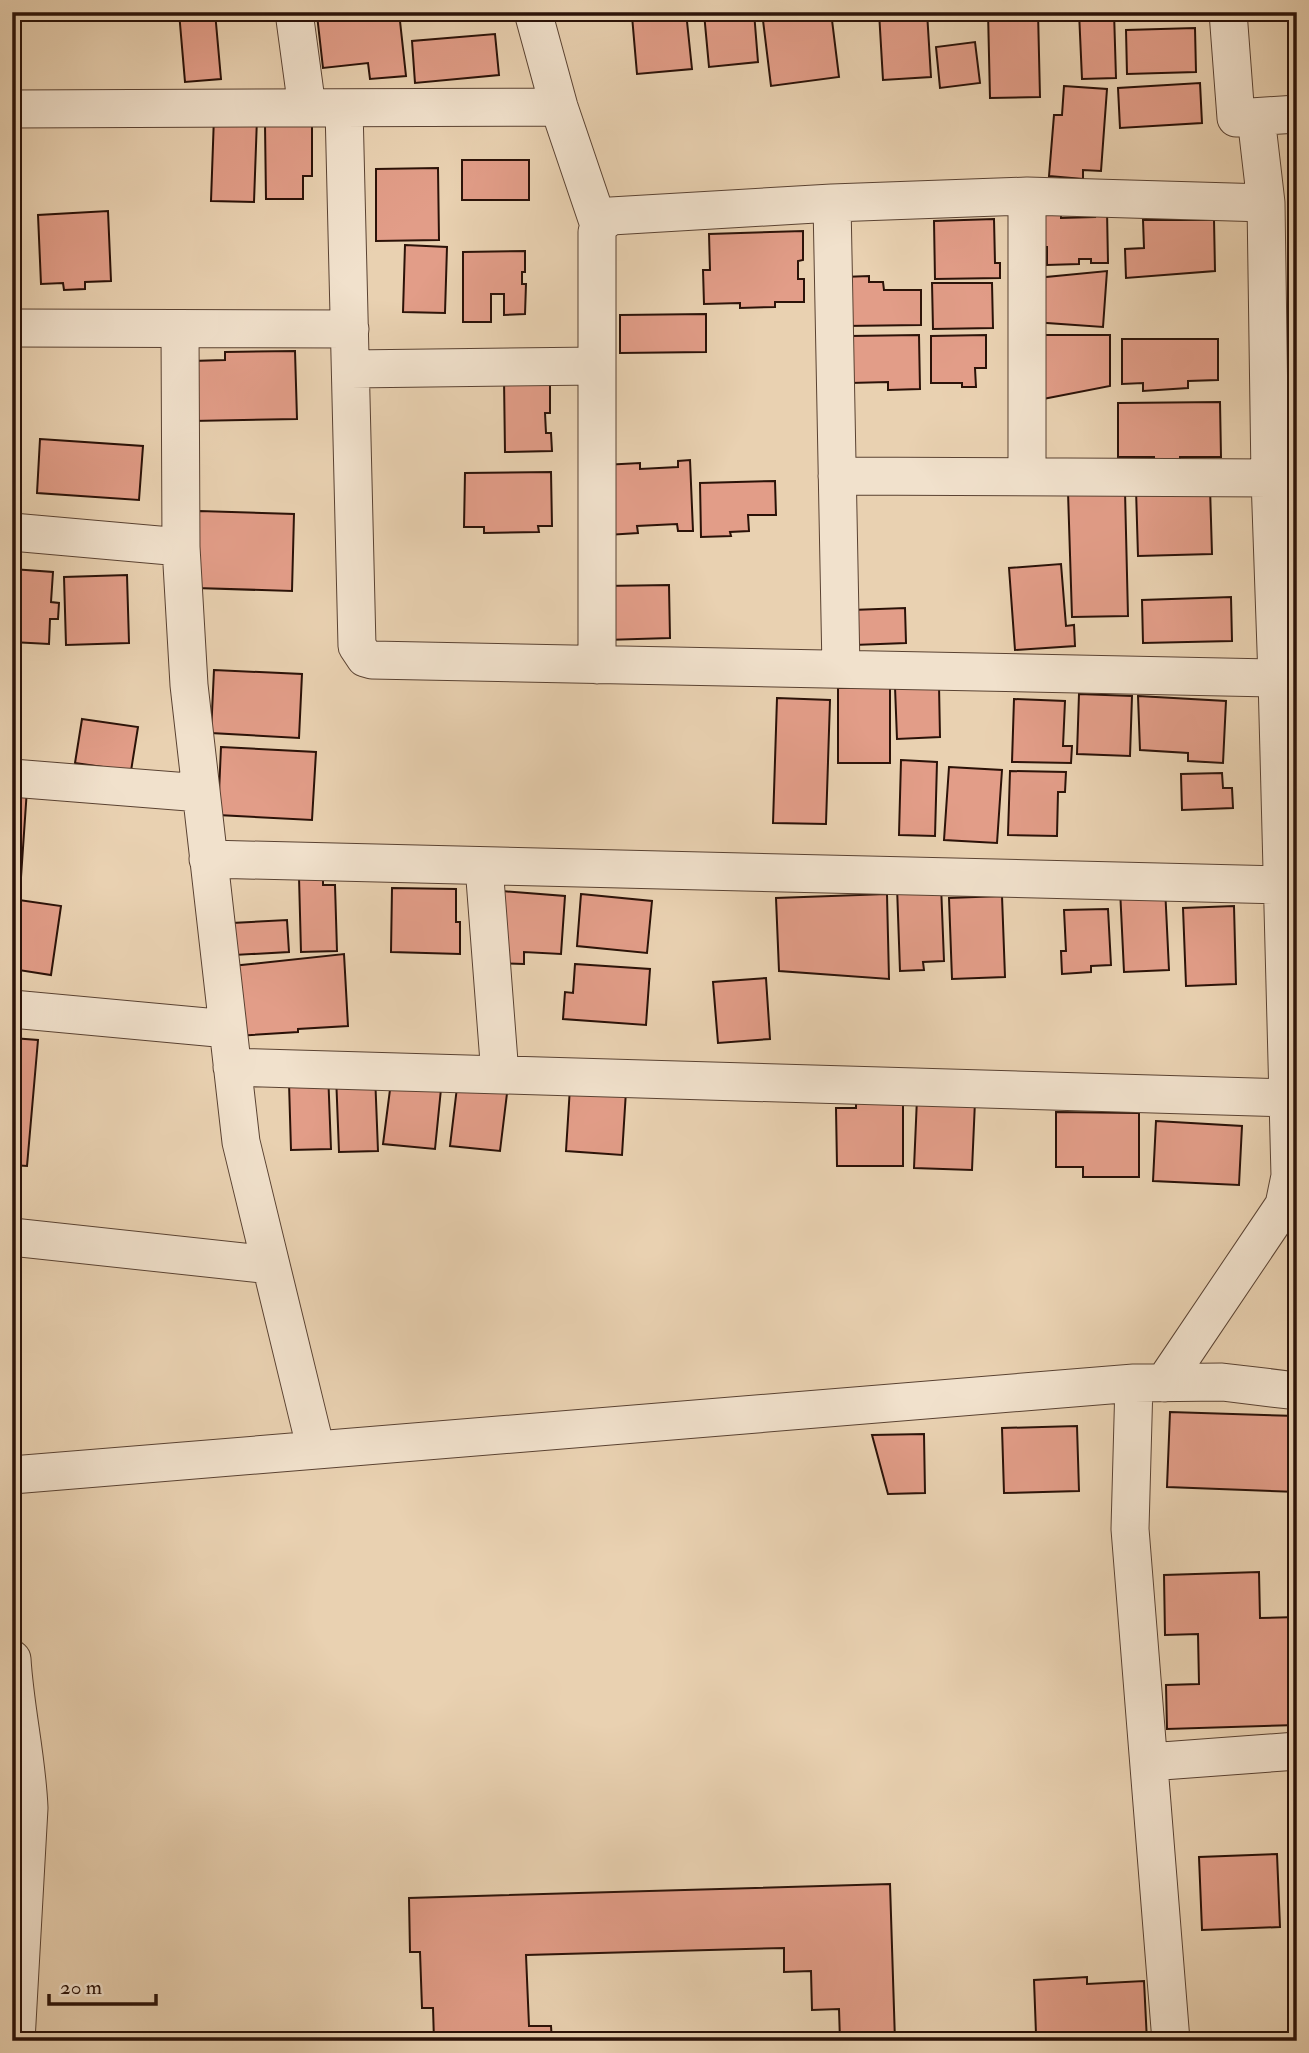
<svg xmlns="http://www.w3.org/2000/svg" width="1309" height="2053" font-family="'IM FELL Double Pica',serif">
  <style>
    .building { fill: #e29d88; stroke: #2b1208; stroke-width: 2 }
    .lines { fill: none; stroke-linecap: round; stroke-linejoin: round }
    .minor-casing { stroke: #5a4232; stroke-width: 39 }
    .minor { stroke: #f1e1cc; stroke-width: 37 }
  </style>
  <rect width="100%" height="100%" fill="#e9d1b1"/>
  <filter id="stains"><feTurbulence type="fractalNoise" baseFrequency=".00286" numOctaves="4"/><feColorMatrix values="0 0 0 0 .2 0 0 0 0 .09 0 0 0 0 .02 0 0 0 .5 -.17"/></filter>
  <radialGradient id="worn" r=".72"><stop offset=".6" stop-color="#630" stop-opacity="0"/><stop offset="1" stop-color="#630" stop-opacity=".3"/></radialGradient>
  <!-- building -->
  <path class="building" d="M179 12H215L221 79 185 82Z
    M338 12H399L406 76 370 79 368 63 323 68 317 15Z
    M666 12H686L692 69 637 74 632 16Z
    M754 12 758 62 709 67 704 13Z
    M762 12H831L839 77 771 86Z
    M879 12H927L931 77 883 80Z
    M988 12H1038L1040 97 990 98Z
    M1079 12H1114L1116 78 1082 79Z
    M1195 28 1196 72 1127 74 1126 30Z
    M495 34 499 75 415 83 412 41Z
    M975 42 980 83 940 88 936 47Z
    M1200 83 1202 123 1120 128 1118 88Z
    M1064 86 1107 89 1101 171 1083 170V179L1049 176 1054 115H1062Z
    M214 116 257 118 254 202 211 201Z
    M312 123V176H303V199H266L265 124Z
    M462 160H529V200H462Z
    M438 168 439 240 376 241V169Z
    M1107 210 1108 263H1091V259H1079V264L1047 265V247H1042L1041 212 1061 211V218L1095 217 1094 211Z
    M108 211 111 281 85 282V289L64 290 63 283 41 284 38 215Z
    M994 219 995 263H1000V278L935 279 934 221Z
    M1143 220H1214L1215 271 1126 278 1125 249 1144 248Z
    M803 231V260L798 261V279H804V302H775V307L740 308V303L704 304 703 270H710L709 234Z
    M405 245 447 247 445 313 403 312Z
    M525 251V272H522V284H526L525 314 504 315V294H491V322H463V252Z
    M1107 271 1103 327 1033 322 1036 278Z
    M869 276V282H883L884 290H921V325L844 326 843 277Z
    M932 283H992L993 328 933 329Z
    M706 314V352L620 353V315Z
    M919 335 920 389 888 390V382L850 383V336Z
    M986 335V368H975L976 387H962V383H931V336Z
    M1038 335H1110V386L1043 399Z
    M1122 339H1218V380L1188 381V388L1143 391V383L1122 384Z
    M295 351 297 419 192 421V361L225 360V352Z
    M504 379H550V413H545L546 433H551L552 451 505 452Z
    M1220 402 1221 457H1180V462H1154V457H1118V403Z
    M40 439 143 446 139 500 37 493Z
    M690 460 693 531H678L677 524 637 526 638 533 607 535 603 465 640 463V469L678 467V461Z
    M551 472 552 526H538L539 532 484 533V527H464L465 473Z
    M775 481 776 515H748L749 531 730 532 731 536 701 537 700 483Z
    M1210 487 1212 554 1138 556 1136 489Z
    M1125 491 1128 616 1072 617 1068 492Z
    M199 511 294 514 292 591 196 588Z
    M1061 564 1066 626 1074 625 1075 646 1015 650 1009 568Z
    M12 569 53 572 51 602 59 603 58 619H50L49 644 12 642Z
    M127 575 129 643 66 645 64 577Z
    M669 585 670 638 605 640 603 586Z
    M1231 597 1232 641 1143 643 1142 600Z
    M905 608 906 643 854 645 852 610Z
    M214 670 302 674 299 738 211 733Z
    M939 685 940 737 897 739 895 687Z
    M838 688H890V763H838Z
    M1079 694 1132 696 1130 756 1077 754Z
    M1138 696 1226 701 1223 763 1188 761V753L1140 750Z
    M777 698 830 700 826 824 773 823Z
    M1014 699 1065 701 1063 746H1072L1071 763 1012 762Z
    M82 719 138 727 131 771 75 763Z
    M221 747 316 752 312 820 218 815Z
    M901 760 937 762 935 836 899 835Z
    M949 767 1002 770 997 843 944 840Z
    M1010 771 1066 772 1065 792H1058L1057 836 1008 835Z
    M1222 773 1223 788H1232L1233 808 1182 810 1181 774Z
    M12 788 27 789 20 892 12 891Z
    M323 876V885H335L337 951 301 952 299 877Z
    M941 885 944 961 923 962 924 970 900 971 897 887Z
    M1165 887 1169 970 1124 972 1120 889Z
    M392 888 456 889V922H460V954L391 952Z
    M502 891 565 896 561 954 524 952V964L497 963Z
    M581 894 652 901 647 953 577 946Z
    M887 894 889 979 779 971 776 898Z
    M1002 896 1005 977 952 979 949 898Z
    M12 899 61 906 51 975 12 969Z
    M1234 906 1236 984 1186 986 1183 908Z
    M1108 909 1111 965 1091 966V972L1062 974 1061 951H1066L1064 910Z
    M287 920 289 952 234 955 232 923Z
    M344 954 348 1026 298 1029V1032L236 1036 232 966Z
    M575 964 650 969 646 1025 563 1019 565 992 573 993Z
    M766 978 770 1039 718 1043 713 982Z
    M12 1038 38 1040 27 1166 12 1165Z
    M328 1071 331 1149 291 1150 289 1083Z
    M375 1074 378 1151 339 1152 336 1075Z
    M392 1074 442 1079 435 1149 383 1144Z
    M458 1079 508 1085 500 1151 450 1146Z
    M570 1087 626 1091 622 1155 566 1151Z
    M856 1098H903V1166H837L836 1108H856Z
    M917 1098 975 1101 972 1170 914 1168Z
    M1056 1112 1139 1113V1177H1083V1167H1056Z
    M1156 1121 1242 1126 1239 1185 1153 1181Z
    M1170 1412 1297 1416V1492L1167 1487Z
    M1077 1426 1079 1491 1004 1493 1002 1428Z
    M924 1434 925 1493 888 1494 872 1435Z
    M1259 1572 1260 1618 1297 1617V1725L1167 1729 1166 1685 1199 1684 1198 1634 1165 1635 1164 1575Z
    M1277 1854 1280 1927 1202 1930 1199 1857Z
    M890 1884 895 2041H840L839 2009 812 2010 811 1971 784 1972V1948L526 1955 529 2026H551L552 2041H434L433 2008H422L420 1952H410L409 1898Z
    M1087 1977V1984L1144 1981 1147 2041H1046L1045 2034H1036L1034 1980Z"/>
  <g class="lines">
    <defs>
      <path id="minor" d="M294 12 307 108
        M533 12 559 107 599 225
        M1228 12 1236 118 1297 114
        M344 108 357 646 365 658 372 660 1277 678
        M12 109 559 107
        M832 203 841 669
        M12 328 350 329
        M180 329 181 547 189 685 241 1142 316 1450
        M351 369 597 366
        M837 476 1270 478
        M1027 476V196
        M12 532 181 547
        M597 665V232L599 225 611 216 832 203 1027 196 1266 203
        M12 778 201 793
        M208 859 1283 885
        M484 866 500 1075
        M12 1009 228 1029
        M232 1067 1288 1098
        M12 1237 270 1265
        M1134 1383 1130 1529 1171 2041
        M1164 1383 1284 1205 1290 1176 1277 678 1270 478 1266 203 1256 117
        M12 1475 1134 1383 1222 1382 1297 1391
        M12 1659C15 1709 27 1758 29 1808L16 2041
        M1149 1762 1297 1751"/>
    </defs>
    <!-- minor casing -->
    <use href="#minor" class="minor-casing"/>
    <!-- minor -->
    <use href="#minor" class="minor"/>
  </g>
  <!-- margin -->
  <rect width="1309" height="2053" fill="none" stroke="#e9d1b1" stroke-width="42"/>
  <rect x="14" y="14" width="1281" height="2025" fill="none" stroke="#2b1208" stroke-width="3.5"/>
  <rect x="21" y="21" width="1267" height="2011" fill="none" stroke="#2b1208" stroke-width="2"/>
  <!-- scale -->
  <path d="M49 1994v10h107v-10" fill="none" stroke="#2b1208" stroke-width="3.5"/>
  <text x="60" y="1994" font-size="21" fill="#2b1208" stroke="#f1e1cc" stroke-width="5" paint-order="stroke">20 m</text>
  <rect width="100%" height="100%" filter="url(#stains)"/>
  <rect width="100%" height="100%" fill="url(#worn)"/>
</svg>
